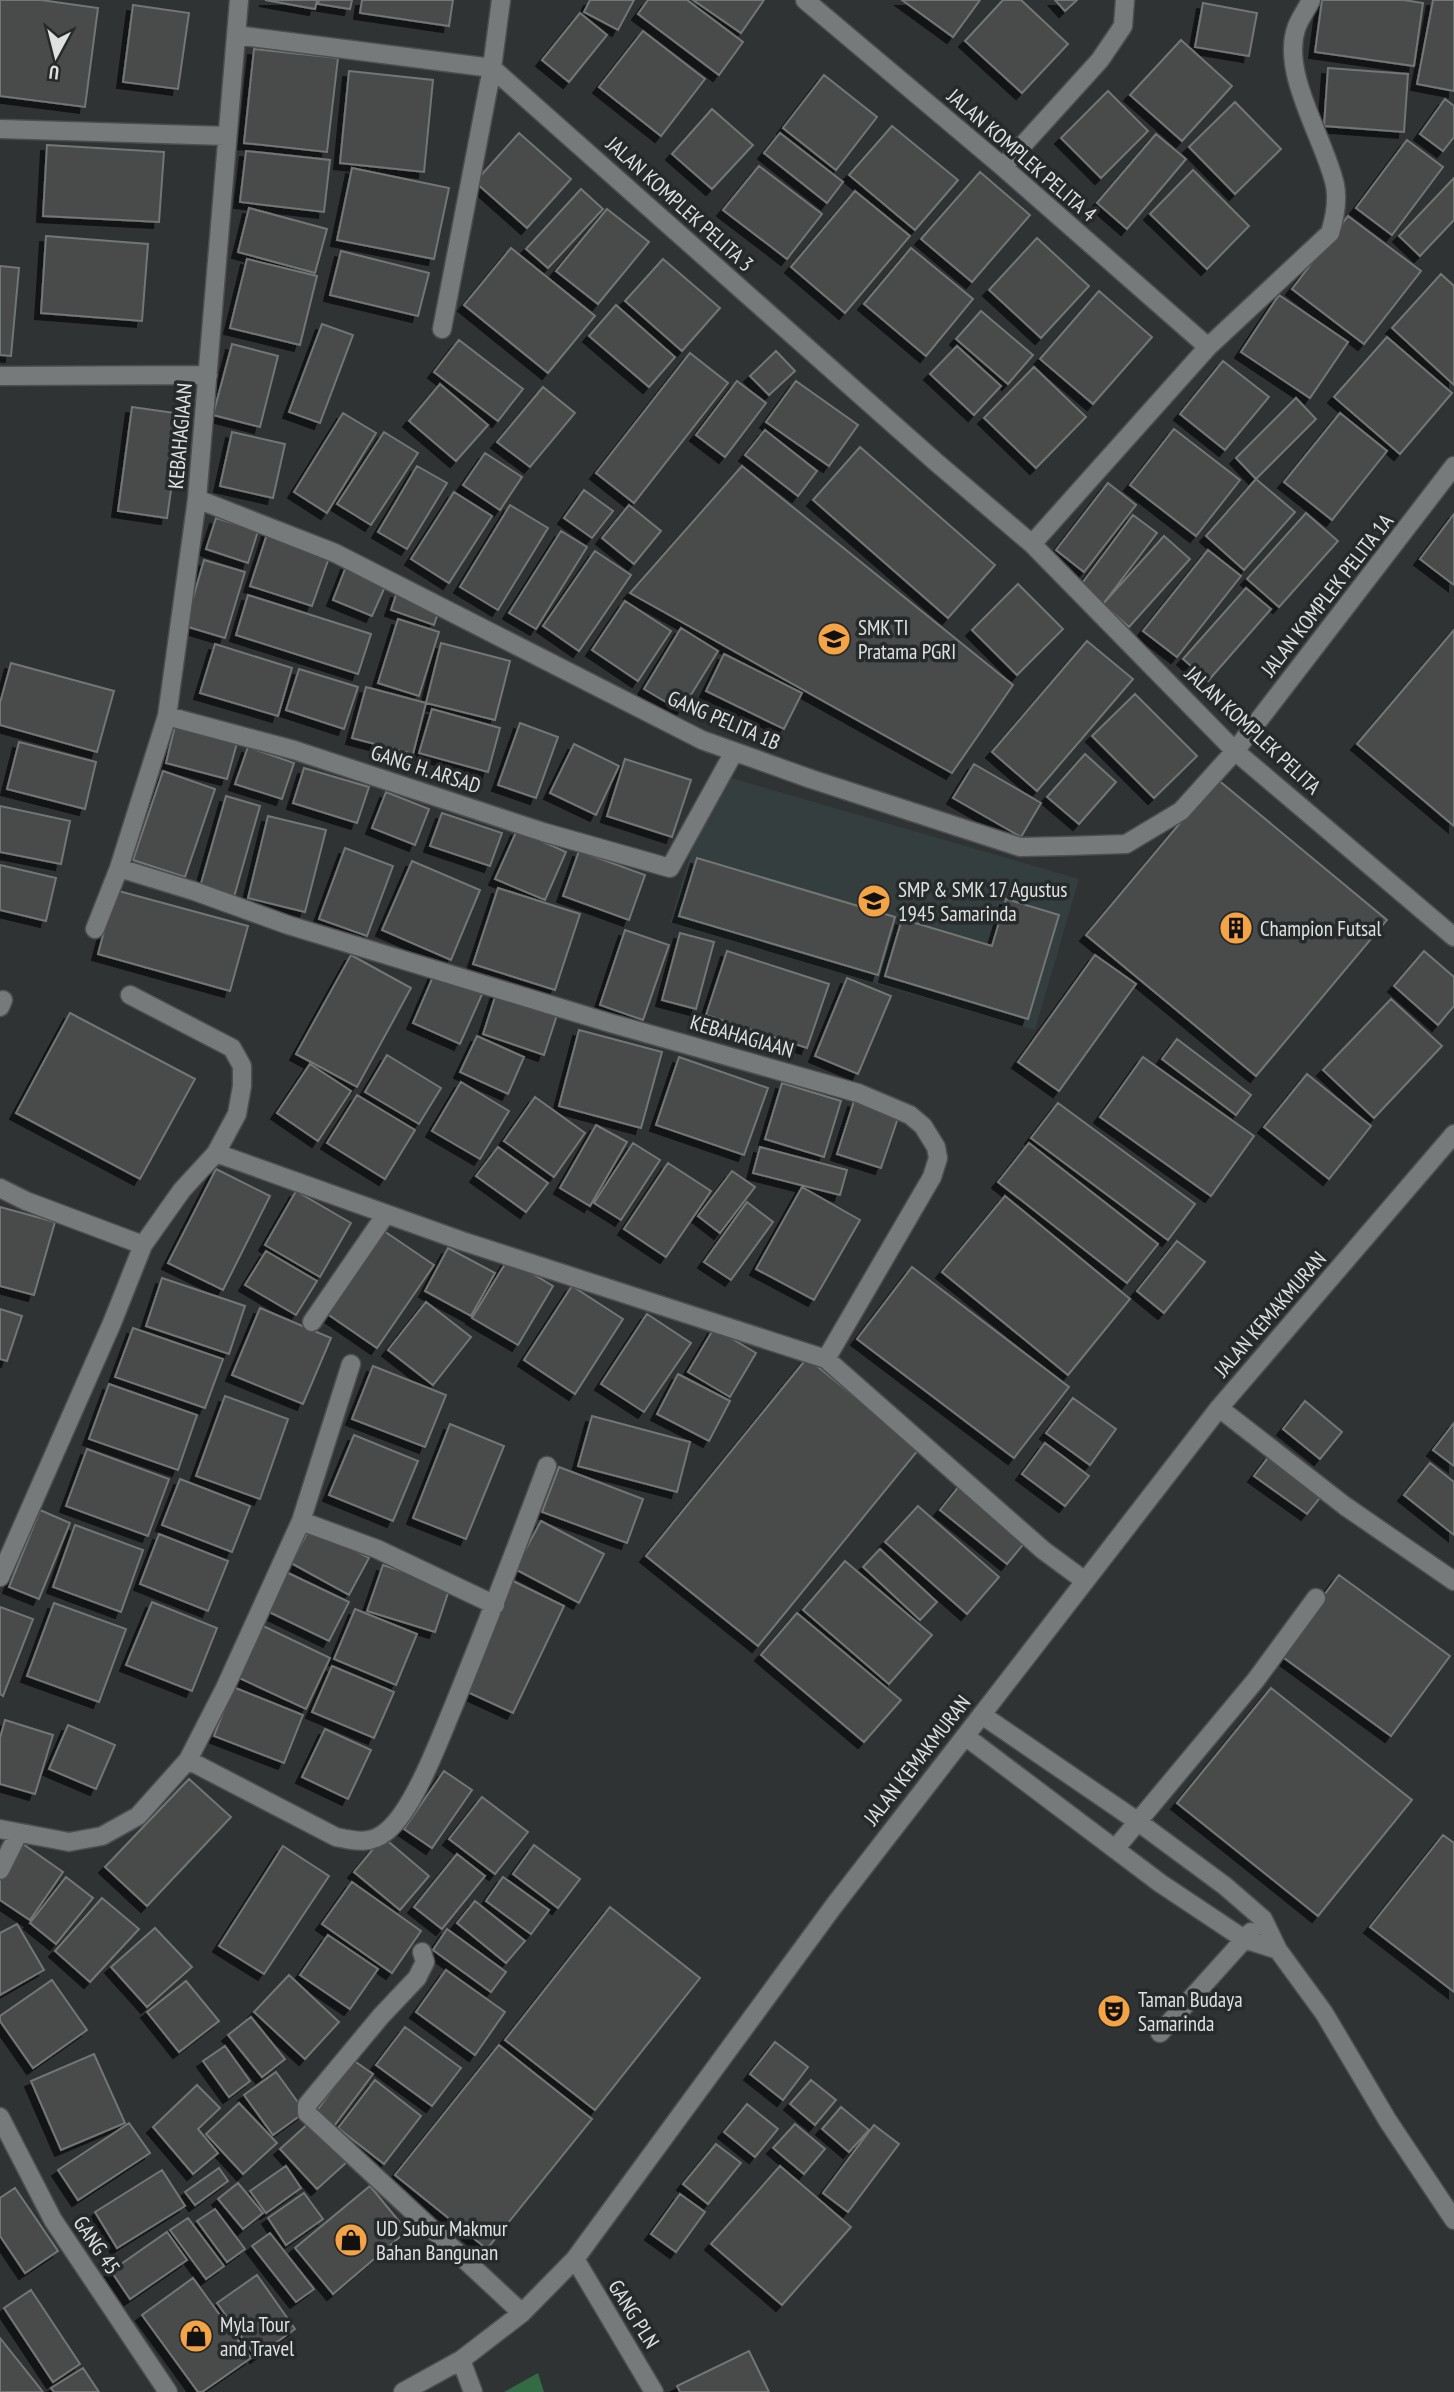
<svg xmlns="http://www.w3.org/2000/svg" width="1454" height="2392" font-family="'PT Sans Narrow',sans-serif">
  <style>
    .built { fill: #343e3f }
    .grass { fill: #336b44 }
    .building { fill: #484b4b; stroke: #727675; stroke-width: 2; filter: url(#shadow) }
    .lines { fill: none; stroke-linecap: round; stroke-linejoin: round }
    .minor-casing { stroke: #4c4e4f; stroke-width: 21 }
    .minor { stroke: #767a7a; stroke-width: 18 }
    .labels { text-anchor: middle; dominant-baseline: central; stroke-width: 7; stroke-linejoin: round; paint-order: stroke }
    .street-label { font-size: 21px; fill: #dfe1e1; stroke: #262a2a }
    .poi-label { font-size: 21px; fill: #dfe1e1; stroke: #262a2a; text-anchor: start }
  </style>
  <defs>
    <filter id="shadow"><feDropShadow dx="-6" dy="6" stdDeviation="0" flood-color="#0009"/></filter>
  </defs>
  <rect width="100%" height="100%" fill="#303334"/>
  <!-- built -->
  <path class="built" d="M714 773 1079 879 1035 1030 670 923Z"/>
  <!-- grass -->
  <path class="grass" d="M538 2373 544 2392H504Z"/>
  <!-- building -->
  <path class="building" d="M0 0H41L98 8 85 107 0 96Z
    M265 0H317L315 9Z
    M319 0H352L350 9 318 4Z
    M362 0H453L449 26 360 13Z
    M590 0H634L618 30 584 12Z
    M648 0H687L743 42 719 75 638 14Z
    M693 0H764L741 33Z
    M902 0H980L953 37Z
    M1003 0H1021L1068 44 1022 93 965 41Z
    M1055 0H1077L1065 11Z
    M1322 0H1404L1423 3 1414 66 1315 52Z
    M1433 0H1454V91L1417 84Z
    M1203 3 1257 13 1249 56 1195 47Z
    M133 5 189 13 178 89 123 82Z
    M580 13 607 35 569 82 542 60Z
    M643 31 705 79 661 136 599 87Z
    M1181 40 1232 86 1182 141 1130 95Z
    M254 49 338 58 327 152 244 143Z
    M1328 68 1408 74 1404 132 1324 126Z
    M349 71 433 80 424 172 340 163Z
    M824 75 877 117 836 170 783 128Z
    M1108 91 1148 131 1101 178 1061 138Z
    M1445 99 1454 106V137L1443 151 1420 134Z
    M1235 102 1281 149 1235 194 1189 147Z
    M712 109 753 145 712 189 672 154Z
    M892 126 958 180 915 230 849 175Z
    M519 133 571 179 527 228 475 182Z
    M780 133 843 182 827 203 764 153Z
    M1156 134 1186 159 1127 229 1097 203Z
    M1407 140 1443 167 1392 235 1356 208Z
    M47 145 164 152 159 222 43 216Z
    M246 151 330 160 324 212 240 202Z
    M759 166 822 214 787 259 723 210Z
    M352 168 449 188 434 259 337 240Z
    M1193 170 1249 226 1207 269 1150 214Z
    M980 172 1030 215 972 282 921 239Z
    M1454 178V220L1420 256 1399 236Z
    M581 189 603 209 548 268 526 249Z
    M855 191 910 236 845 313 791 267Z
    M249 208 327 229 315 273 238 252Z
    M607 209 649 242 598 304 556 271Z
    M1348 216 1421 271 1364 344 1292 289Z
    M46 236 148 244 142 321 41 313Z
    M1037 238 1089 286 1041 338 989 290Z
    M511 248 595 316 548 373 464 305Z
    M911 248 973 299 926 356 864 304Z
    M341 251 429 273 418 316 330 295Z
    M247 259 317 276 300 345 230 328Z
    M663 259 720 308 682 351 625 301Z
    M0 266 19 268 11 356 0 355Z
    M1441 274 1454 286V385L1392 328Z
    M1099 291 1152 337 1093 404 1040 359Z
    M1279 295 1348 342 1310 398 1241 352Z
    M616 305 675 357 649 387 589 336Z
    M981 311 1033 355 1008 384 956 339Z
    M322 324 353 335 320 423 289 412Z
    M1387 337 1452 393 1400 454 1334 397Z
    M459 340 523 389 498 421 434 372Z
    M232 344 278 356 260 427 213 415Z
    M957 346 1001 386 974 415 930 374Z
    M776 351 795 371 769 395 750 376Z
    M690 353 728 383 634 503 596 473Z
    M1223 361 1269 397 1225 450 1180 414Z
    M1034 367 1086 417 1036 468 984 418Z
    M737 381 766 403 725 457 696 435Z
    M796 381 858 425 829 466 766 422Z
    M440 384 488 425 456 461 409 421Z
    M543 387 575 413 530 467 497 442Z
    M1296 398 1316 419 1256 479 1236 458Z
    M132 407 182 414 167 518 118 511Z
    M343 413 376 433 327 513 294 492Z
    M1340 413 1387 451 1332 520 1284 482Z
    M1174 429 1240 480 1196 536 1130 485Z
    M765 430 817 471 798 496 745 455Z
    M232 432 285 444 273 498 220 486Z
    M384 432 418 453 371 525 337 504Z
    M860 447 995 565 948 618 813 500Z
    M485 453 522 477 500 510 463 485Z
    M417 466 447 483 407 549 378 532Z
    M742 466 1013 685 952 773 630 593Z
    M1256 479 1295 512 1244 570 1206 536Z
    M1108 483 1136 505 1084 572 1056 550Z
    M584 490 613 511 592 538 564 518Z
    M454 492 492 516 449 583 411 559Z
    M510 505 548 528 498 610 460 587Z
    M629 505 661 531 634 564 602 538Z
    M1306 513 1338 541 1279 607 1247 579Z
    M1454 514V585L1420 559Z
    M1133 515 1157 533 1103 604 1080 586Z
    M216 518 258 531 248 563 206 549Z
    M268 531 331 552 312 606 250 586Z
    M561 531 587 547 536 629 509 613Z
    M1164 536 1190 559 1129 627 1103 604Z
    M1208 550 1241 576 1177 657 1143 631Z
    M595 551 631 575 579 651 543 626Z
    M204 560 245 572 225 638 185 626Z
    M347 564 388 580 372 616 333 600Z
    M1018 584 1063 629 1017 675 972 630Z
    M1246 588 1271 609 1208 681 1183 659Z
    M397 592 440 607 434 625 391 610Z
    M248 595 371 634 358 674 236 635Z
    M625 601 671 631 638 681 592 650Z
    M398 619 439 632 419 696 378 683Z
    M681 628 718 651 681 711 644 689Z
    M1454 630V826L1357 744Z
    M1087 641 1133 679 1037 791 992 752Z
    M441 643 510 661 495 720 426 703Z
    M215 644 292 668 278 716 200 693Z
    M724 654 802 693 784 729 706 691Z
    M11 663 114 691 97 752 0 725V703Z
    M299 669 358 687 344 729 286 710Z
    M366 687 426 703 413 754 352 738Z
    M1135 694 1197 756 1154 798 1092 736Z
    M432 709 500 728 488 772 419 753Z
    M520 723 558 737 536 798 498 785Z
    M175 726 237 743 227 779 166 763Z
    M19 742 96 762 85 809 7 789Z
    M574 744 619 766 596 815 550 793Z
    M248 747 294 763 282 799 235 784Z
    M1085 754 1116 782 1079 824 1047 797Z
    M625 759 691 780 672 837 607 816Z
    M974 764 1041 803 1021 837 953 798Z
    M304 768 369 787 357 823 293 803Z
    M163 771 215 789 185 877 133 860Z
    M1217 779 1387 920 1256 1076 1086 935Z
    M386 792 429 809 415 845 372 828Z
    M226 796 260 806 234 897 200 887Z
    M0 806 70 821 61 864 0 852Z
    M442 813 502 833 490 866 430 846Z
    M268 816 326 830 305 912 248 898Z
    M517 830 566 852 545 900 495 879Z
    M345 848 393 866 367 936 319 919Z
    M579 851 645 875 629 920 563 896Z
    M697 858 895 917 878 975 679 916Z
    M412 861 480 890 451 960 382 930Z
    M0 865 56 878 46 921 0 910Z
    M498 888 580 914 555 990 473 964Z
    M115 890 248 926 230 991 98 954Z
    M1006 899 1059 915 1028 1019 885 976 902 919 992 946Z
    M625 930 669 945 643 1020 600 1005Z
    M680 933 714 942 696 1009 662 1000Z
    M727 951 829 984 807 1048 706 1015Z
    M1424 951 1454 977V1006L1438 1025 1394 986Z
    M351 955 411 988 357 1087 296 1054Z
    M1095 955 1136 984 1059 1091 1018 1062Z
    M435 972 483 992 460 1044 413 1023Z
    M847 978 891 996 858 1074 815 1056Z
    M497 991 558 1012 544 1055 483 1034Z
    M1391 999 1442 1046 1374 1118 1323 1070Z
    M70 1013 195 1079 140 1179 16 1113Z
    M579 1030 662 1052 641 1128 559 1106Z
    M477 1036 524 1057 508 1094 460 1072Z
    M1177 1039 1251 1095 1236 1115 1162 1059Z
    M387 1055 441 1088 419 1124 365 1092Z
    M679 1057 768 1088 744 1155 656 1125Z
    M1143 1057 1254 1136 1211 1196 1100 1117Z
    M310 1064 351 1091 318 1141 277 1113Z
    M1307 1074 1371 1126 1329 1179 1264 1127Z
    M461 1082 509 1111 480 1159 432 1131Z
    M782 1083 841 1101 824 1157 765 1139Z
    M357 1095 415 1130 385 1179 327 1143Z
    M535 1097 585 1133 554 1177 504 1141Z
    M854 1101 899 1115 881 1168 837 1154Z
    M1058 1103 1195 1204 1168 1240 1031 1138Z
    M596 1125 627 1142 590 1206 560 1188Z
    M633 1143 660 1160 621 1220 594 1203Z
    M1029 1143 1158 1244 1127 1283 998 1182Z
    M498 1147 548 1183 526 1212 476 1176Z
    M760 1147 847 1170 840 1195 753 1173Z
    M668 1163 711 1191 666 1257 624 1229Z
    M216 1169 270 1196 223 1290 168 1263Z
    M732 1171 755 1187 720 1233 698 1216Z
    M802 1187 860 1220 814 1300 756 1269Z
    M296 1191 351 1223 320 1277 265 1245Z
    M1005 1196 1130 1299 1068 1375 942 1272Z
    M747 1202 773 1222 731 1280 704 1262Z
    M0 1207 55 1222 34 1295 0 1286Z
    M384 1231 434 1265 377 1348 326 1313Z
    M1177 1241 1205 1262 1164 1313 1137 1291Z
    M448 1248 495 1273 471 1316 425 1291Z
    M266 1251 317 1281 296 1315 245 1285Z
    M508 1259 553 1286 518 1345 472 1318Z
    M912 1267 1069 1387 1014 1458 857 1339Z
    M162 1278 245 1306 229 1354 146 1326Z
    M572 1286 623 1319 575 1394 524 1360Z
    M426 1302 471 1337 433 1385 388 1350Z
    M260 1308 331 1338 303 1404 232 1375Z
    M0 1309 22 1316 7 1361 0 1359Z
    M647 1314 691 1343 644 1412 601 1384Z
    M133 1328 223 1359 205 1408 115 1377Z
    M714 1328 756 1353 730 1397 688 1372Z
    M807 1358 919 1449 758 1646 646 1556Z
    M373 1366 446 1395 425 1447 352 1419Z
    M678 1374 730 1401 709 1441 657 1414Z
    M109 1384 197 1415 178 1470 89 1439Z
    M225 1396 288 1419 260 1499 196 1476Z
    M1073 1398 1116 1429 1090 1465 1046 1433Z
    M1305 1401 1342 1432 1320 1459 1283 1429Z
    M592 1416 690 1442 677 1492 578 1466Z
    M1454 1423V1466L1433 1450Z
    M450 1424 504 1446 466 1539 413 1518Z
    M354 1435 418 1461 393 1521 329 1495Z
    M1045 1443 1089 1476 1065 1506 1022 1474Z
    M87 1449 169 1479 148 1536 66 1506Z
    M1270 1455 1323 1494 1307 1514 1254 1476Z
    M1430 1463 1454 1482V1535L1404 1495Z
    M559 1467 643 1499 627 1543 542 1512Z
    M180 1479 250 1506 232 1552 162 1525Z
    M960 1485 1027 1540 1007 1564 940 1510Z
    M918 1506 999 1577 967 1614 885 1542Z
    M40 1510 70 1523 39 1599 9 1587Z
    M541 1521 604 1554 579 1603 515 1569Z
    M75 1525 143 1550 121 1612 53 1587Z
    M311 1526 369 1558 349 1595 291 1563Z
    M159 1534 228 1561 208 1611 140 1584Z
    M880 1549 937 1602 920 1620 863 1567Z
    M845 1561 932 1635 889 1684 803 1610Z
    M383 1565 450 1587 435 1632 367 1611Z
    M284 1571 349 1602 329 1641 265 1610Z
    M1339 1575 1450 1656 1391 1736 1280 1655Z
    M513 1581 564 1606 513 1713 461 1689Z
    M152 1602 217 1628 192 1691 126 1665Z
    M54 1603 126 1629 99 1702 27 1676Z
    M0 1607 33 1619 3 1696 0 1694Z
    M355 1609 417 1634 396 1685 334 1659Z
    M797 1613 901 1700 864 1742 761 1655Z
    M259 1624 330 1658 306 1709 235 1676Z
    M332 1666 394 1692 374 1738 312 1712Z
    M233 1687 303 1715 284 1763 214 1736Z
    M1271 1688 1412 1800 1318 1916 1177 1803Z
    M5 1720 53 1735 35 1794 0 1784V1738Z
    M68 1725 115 1745 96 1789 49 1769Z
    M325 1729 371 1750 348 1799 302 1777Z
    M444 1771 472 1790 432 1848 404 1829Z
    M189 1779 231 1817 147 1906 105 1867Z
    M482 1797 528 1832 495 1874 449 1839Z
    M1443 1835 1454 1843V1992L1370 1927Z
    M383 1837 429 1876 400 1910 354 1872Z
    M23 1844 63 1872 30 1920 0 1900V1877Z
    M534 1845 580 1879 558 1908 513 1874Z
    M283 1846 329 1876 264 1974 219 1946Z
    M457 1854 485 1876 442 1929 414 1907Z
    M66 1877 93 1898 56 1944 30 1923Z
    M503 1877 549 1910 531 1934 486 1901Z
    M352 1882 421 1931 392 1973 322 1924Z
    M102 1898 139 1929 90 1982 55 1951Z
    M475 1901 525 1941 506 1963 457 1923Z
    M610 1907 700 1978 595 2110 505 2040Z
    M17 1924 44 1970 0 1995V1933Z
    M155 1928 192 1967 147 2007 111 1967Z
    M447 1929 506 1972 491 1992 433 1950Z
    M328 1935 378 1969 350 2009 300 1975Z
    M446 1970 505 2012 475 2055 416 2012Z
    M289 1975 339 2022 305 2059 254 2012Z
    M52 1980 87 2030 33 2068 0 2021V2016Z
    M186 1981 219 2021 179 2052 147 2012Z
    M251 2017 285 2059 262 2077 228 2035Z
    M405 2027 461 2068 432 2106 376 2065Z
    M775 2042 808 2067 783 2100 750 2074Z
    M499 2045 592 2119 487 2249 395 2175Z
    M225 2046 250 2081 229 2097 203 2061Z
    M94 2054 125 2123 61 2150 31 2081Z
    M353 2060 373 2074 334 2126 316 2112Z
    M276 2072 305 2112 273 2135 244 2095Z
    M375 2080 421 2116 384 2164 338 2128Z
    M811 2080 836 2100 815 2125 790 2104Z
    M197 2085 220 2108 198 2129 218 2153 193 2174 153 2127Z
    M239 2103 277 2143 243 2174 206 2134Z
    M747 2104 778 2129 755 2157 724 2132Z
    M841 2107 869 2130 849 2152 822 2129Z
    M310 2122 347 2162 317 2189 280 2149Z
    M129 2123 150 2153 78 2200 58 2170Z
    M795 2124 825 2149 804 2174 773 2148Z
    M874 2125 899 2144 848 2212 823 2193Z
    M716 2144 741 2163 708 2204 683 2184Z
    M286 2166 301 2188 266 2213 250 2191Z
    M780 2166 851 2227 782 2305 711 2244Z
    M219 2168 228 2181 195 2205 185 2192Z
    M162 2170 185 2206 117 2248 95 2212Z
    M238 2183 263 2213 243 2229 218 2199Z
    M370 2186 407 2231 333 2294 295 2248Z
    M15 2188 58 2251 25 2273 0 2236V2198Z
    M304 2193 323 2219 286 2245 268 2218Z
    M680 2194 705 2212 676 2252 651 2234Z
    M215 2209 245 2249 227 2262 197 2221Z
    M188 2218 224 2266 206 2279 170 2230Z
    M167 2232 187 2260 130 2299 111 2271Z
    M270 2233 314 2289 296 2302 252 2246Z
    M257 2275 295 2329 256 2357 217 2303Z
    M193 2278 251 2358 202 2392H198L142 2315Z
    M31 2290 80 2364 53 2382 4 2308Z
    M0 2338 43 2392H0Z
    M749 2351 769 2392H680L677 2386Z
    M83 2368 99 2392H54L51 2388Z"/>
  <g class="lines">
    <defs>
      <path id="minor" d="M805 0 1003 167 1208 347
        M236 35 492 68 937 463 1032 544 1235 751 1454 937
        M0 129 227 136
        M1003 167 1100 60 1123 26 1125 0
        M442 329 492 68 501 0
        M0 376 208 375
        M197 499 335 553 702 740 811 779 1020 847 1066 846 1126 844 1181 811 1235 751 1454 466
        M1032 544 1208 347 1330 233C1335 217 1338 201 1335 185 1325 140 1281 74 1296 29 1299 19 1307 9 1311 0
        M167 716 294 750 543 832 670 868 734 752
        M119 868 194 891 288 925 610 1023 858 1093 910 1115 923 1126 936 1147 938 1158 932 1177 826 1359
        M95 929 119 868 167 716 197 499 239 0
        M130 995 232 1048 242 1066V1086L237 1114 216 1153
        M0 1007 3 1000
        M0 1188 26 1201 143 1245
        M312 1322 386 1214
        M1219 1408 1345 1506 1454 1581
        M301 1521 377 1549 495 1605
        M0 1577 112 1323 143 1245 182 1190 216 1153 462 1241 826 1359 1043 1550 1085 1581
        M982 1715 1137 1821 1225 1886 1263 1919 1278 1950 1324 2013 1388 2121 1454 2220
        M965 1736 1160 1883 1244 1939 1278 1950
        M188 1760 336 1837C355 1841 371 1845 387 1831 414 1809 440 1738 454 1705 486 1626 517 1546 547 1466
        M0 1829 69 1842 102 1836 138 1816 188 1760 225 1688 301 1521 351 1364
        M1115 1849 1255 1681 1316 1598
        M0 1870 18 1834
        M422 1952 425 1962 417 1978 381 2016 307 2105V2113L522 2313
        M1160 2033 1251 1932
        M0 2117 53 2220 168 2392
        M575 2259 654 2392
        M461 2360 473 2392
        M403 2392 461 2360 522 2313 575 2259 833 1907 1219 1408 1454 1134"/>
    </defs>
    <!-- minor casing -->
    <use href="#minor" class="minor-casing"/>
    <!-- minor -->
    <use href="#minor" class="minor"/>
  </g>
  <!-- icons -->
  <defs>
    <symbol id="school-disc" viewBox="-11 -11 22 22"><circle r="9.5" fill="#f4a444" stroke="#262a2a"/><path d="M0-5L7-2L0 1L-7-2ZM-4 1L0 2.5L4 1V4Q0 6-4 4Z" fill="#111"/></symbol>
    <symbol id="building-disc" viewBox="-11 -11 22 22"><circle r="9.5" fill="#f4a444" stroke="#262a2a"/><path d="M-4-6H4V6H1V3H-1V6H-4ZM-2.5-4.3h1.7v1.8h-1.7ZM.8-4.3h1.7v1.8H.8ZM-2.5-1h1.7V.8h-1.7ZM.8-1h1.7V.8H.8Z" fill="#111"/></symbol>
    <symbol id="theatre-disc" viewBox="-11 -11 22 22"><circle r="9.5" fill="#f4a444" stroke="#262a2a"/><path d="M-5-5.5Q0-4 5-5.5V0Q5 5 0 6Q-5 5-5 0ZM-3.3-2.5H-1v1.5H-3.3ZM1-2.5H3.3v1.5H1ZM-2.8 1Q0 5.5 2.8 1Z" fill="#111"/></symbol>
    <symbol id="shop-disc" viewBox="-11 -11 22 22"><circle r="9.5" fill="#f4a444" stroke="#262a2a"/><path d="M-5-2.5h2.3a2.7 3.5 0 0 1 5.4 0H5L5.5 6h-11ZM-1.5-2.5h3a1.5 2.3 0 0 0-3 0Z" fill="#111"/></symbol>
  </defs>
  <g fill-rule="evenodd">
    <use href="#school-disc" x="815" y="620" width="38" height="38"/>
    <use href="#school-disc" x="855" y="882" width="38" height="38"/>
    <use href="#building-disc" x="1217" y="909" width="38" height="38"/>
    <use href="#theatre-disc" x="1095" y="1992" width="38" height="38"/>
    <use href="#shop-disc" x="332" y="2221" width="38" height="38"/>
    <use href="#shop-disc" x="177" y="2317" width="38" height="38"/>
  </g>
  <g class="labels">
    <!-- street labels -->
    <g class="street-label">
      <text transform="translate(1022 155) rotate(41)">JALAN KOMPLEK PELITA 4</text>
      <text transform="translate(680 204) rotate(42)">JALAN KOMPLEK PELITA 3</text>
      <text transform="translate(180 436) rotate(-85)">KEBAHAGIAAN</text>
      <text transform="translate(1327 595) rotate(-52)">JALAN KOMPLEK PELITA 1A</text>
      <text transform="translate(724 720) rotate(23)">GANG PELITA 1B</text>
      <text transform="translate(1253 730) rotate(43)">JALAN KOMPLEK PELITA</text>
      <text transform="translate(426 769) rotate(18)">GANG H. ARSAD</text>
      <text transform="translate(742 1036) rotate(16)">KEBAHAGIAAN</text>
      <text transform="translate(1270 1314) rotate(-49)">JALAN KEMAKMURAN</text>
      <text transform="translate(917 1760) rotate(-52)">JALAN KEMAKMURAN</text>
      <text transform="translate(97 2245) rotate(56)">GANG 45</text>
      <text transform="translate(634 2314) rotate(58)">GANG PLN</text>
    </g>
    <!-- poi labels -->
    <g class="poi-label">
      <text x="858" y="627">SMK TI<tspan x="858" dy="24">Pratama PGRI</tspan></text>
      <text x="898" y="889">SMP &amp; SMK 17 Agustus<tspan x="898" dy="24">1945 Samarinda</tspan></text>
      <text x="1260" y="928">Champion Futsal</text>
      <text x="1138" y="1999">Taman Budaya<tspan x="1138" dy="24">Samarinda</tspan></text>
      <text x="376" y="2228">UD Subur Makmur<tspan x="376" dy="24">Bahan Bangunan</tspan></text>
      <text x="220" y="2324">Myla Tour<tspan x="220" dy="24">and Travel</tspan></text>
    </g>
  </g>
  <!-- north arrow -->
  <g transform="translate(56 56) rotate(187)" stroke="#262a2a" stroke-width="5" paint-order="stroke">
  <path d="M0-5L12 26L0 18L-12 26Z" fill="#dfe1e1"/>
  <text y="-10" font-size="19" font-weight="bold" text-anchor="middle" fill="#dfe1e1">U</text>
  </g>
</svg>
